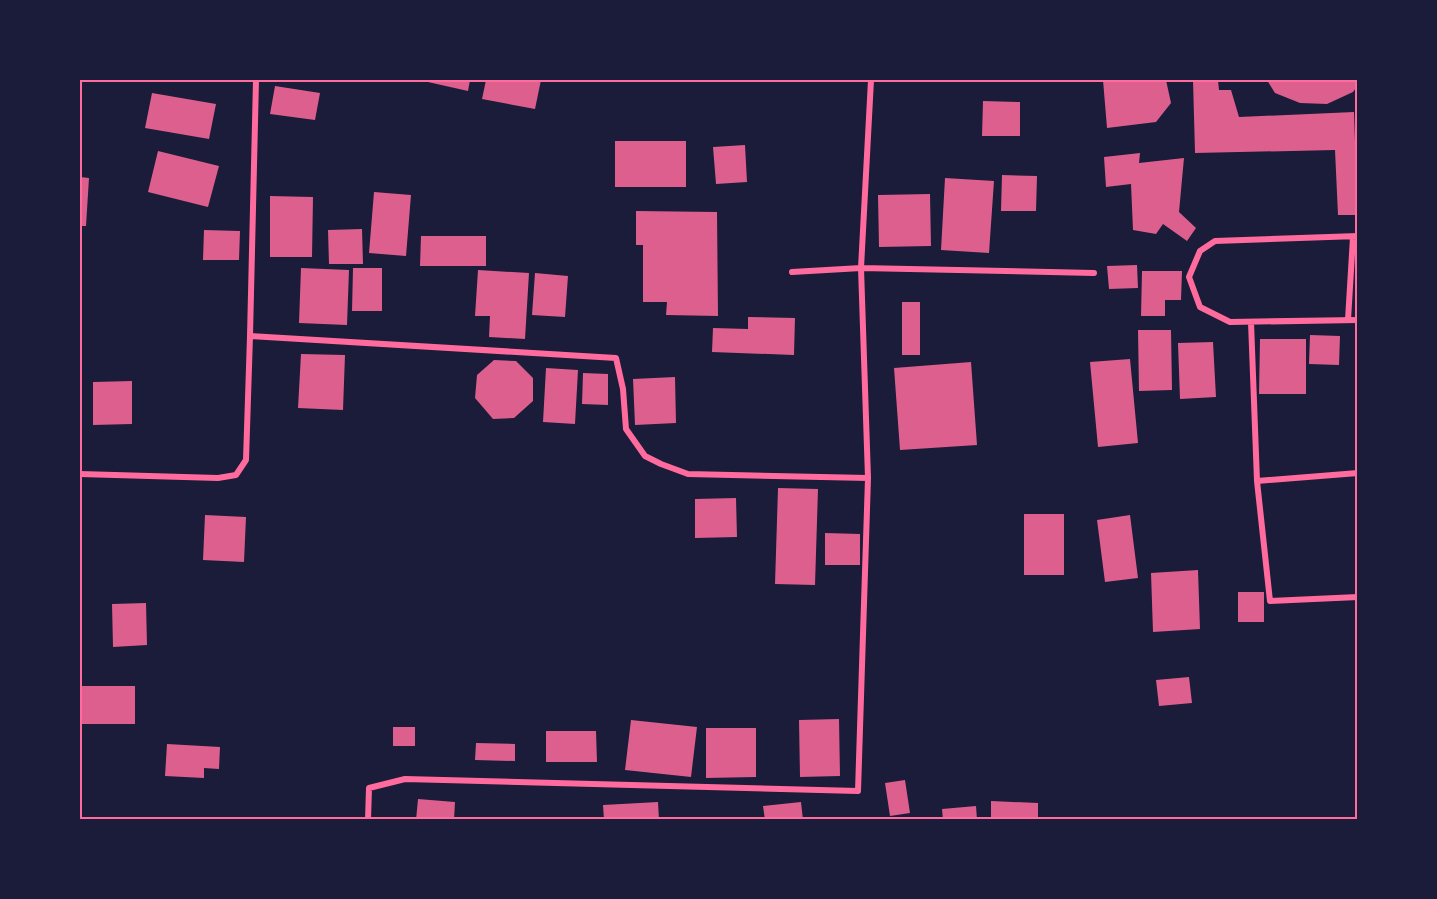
<svg xmlns="http://www.w3.org/2000/svg" width="1437" height="899" font-family="Arial,sans-serif">
  <style>
    .building { fill: #dd5f8e }
    .lines { fill: none; stroke-linecap: round; stroke-linejoin: round }
    .minor { stroke: #ff6b9d; stroke-width: 6 }
    .neatline { fill: none; stroke: #ff6b9d; stroke-width: 2 }
  </style>
  <rect width="100%" height="100%" fill="#1b1b3a"/>
  <!-- building -->
  <path class="building" d="M419 80H470L468 91Z
    M486 80H541L535 109 482 99Z
    M1103 80H1166L1171 103 1156 122 1107 128Z
    M1193 80H1218L1219 90H1231L1239 117 1354 112 1355 142 1358 143V215H1338L1335 150 1195 153Z
    M1267 80H1358V85L1353 92 1327 104 1300 103 1275 93Z
    M275 86 320 93 315 120 270 114Z
    M152 93 216 104 209 139 145 128Z
    M983 101 1020 102V136H982Z
    M615 141H686V187H615Z
    M745 145 747 182 716 184 713 147Z
    M158 151 219 166 208 207 148 192Z
    M1140 153 1139 163 1184 158 1179 212 1196 228 1187 241 1163 224 1156 234 1133 230 1131 184 1106 187 1104 157Z
    M1002 175 1037 176 1036 211H1001Z
    M80 177 89 178 86 226H80Z
    M945 178 994 181 989 253 941 250Z
    M374 192 411 195 406 256 369 253Z
    M930 194 931 246 879 247 878 195Z
    M270 196 313 197 312 257H270Z
    M636 211 717 212 718 316 666 315 667 302H643V245H636Z
    M362 229 363 264H329L328 230Z
    M204 230 240 231 239 260H203Z
    M421 236H486V266H420Z
    M1137 265 1138 288 1109 289 1107 266Z
    M301 268 349 270 347 325 299 323Z
    M353 268H382V311H352Z
    M478 270 529 273 525 339 489 337 490 316H475Z
    M1142 271H1182L1181 300H1165V316H1141Z
    M535 273 568 276 565 317 532 315Z
    M902 302H920V355H902Z
    M748 317 795 318 794 355 712 352 713 328 748 329Z
    M1138 330H1171L1172 390 1139 391Z
    M1310 335 1340 336 1339 365 1309 364Z
    M1260 339H1306V394H1259Z
    M1213 342 1216 397 1180 399 1178 343Z
    M301 354 345 355 343 410 298 408Z
    M1130 359 1138 443 1098 447 1090 362Z
    M494 360 516 361 533 378V401L514 418 493 419 475 398 477 375Z
    M971 362 977 445 900 450 894 368Z
    M546 368 578 370 575 424 543 422Z
    M583 373 608 374V405L582 404Z
    M675 377 676 423 635 425 633 379Z
    M132 381V424L93 425V382Z
    M778 488 818 489 815 585 775 584Z
    M736 498 737 537 695 538V499Z
    M1024 514H1064V575H1024Z
    M205 515 246 517 244 562 203 560Z
    M1130 515 1138 578 1105 582 1097 520Z
    M825 533 860 534V565H825Z
    M1198 570 1200 629 1153 632 1151 573Z
    M1238 592H1264V622H1238Z
    M146 603 147 645 113 647 112 604Z
    M1189 677 1192 703 1159 706 1156 680Z
    M80 686H135V724H80Z
    M839 719 840 776 800 777 799 720Z
    M631 720 697 727 691 777 625 770Z
    M393 727H415V746H393Z
    M706 728H756V777L706 778Z
    M546 731H596L597 762H546Z
    M476 743 515 744V761L475 760Z
    M167 744 220 747 219 769 204 768V778L165 776Z
    M905 780 910 813 890 816 885 783Z
    M418 799 455 802 454 820H416Z
    M991 801 1038 803V820H991Z
    M658 802 659 820H604L603 805Z
    M801 802 803 820H765L763 806Z
    M976 806 977 820H943L942 809Z"/>
  <g class="lines">
    <!-- minor -->
    <path class="minor" d="M1358 236 1215 241 1200 251 1189 277 1200 307 1230 322 1358 320
      M792 272 861 268 1094 273
      M1348 320 1353 237
      M1251 322 1257 481
      M250 336 616 358 623 389 626 429 645 456 661 464 688 474 868 478
      M1358 473 1257 481 1270 601 1358 597
      M80 474 218 478 236 475 246 460 250 336 256 80
      M368 820 369 788 405 779 858 791 868 478 861 268 871 80"/>
  </g>
  <!-- border -->
  <rect width="1437" height="899" fill="none" stroke="#1b1b3a" stroke-width="162"/>
  <rect x="81" y="81" width="1275" height="737" class="neatline"/>
</svg>
